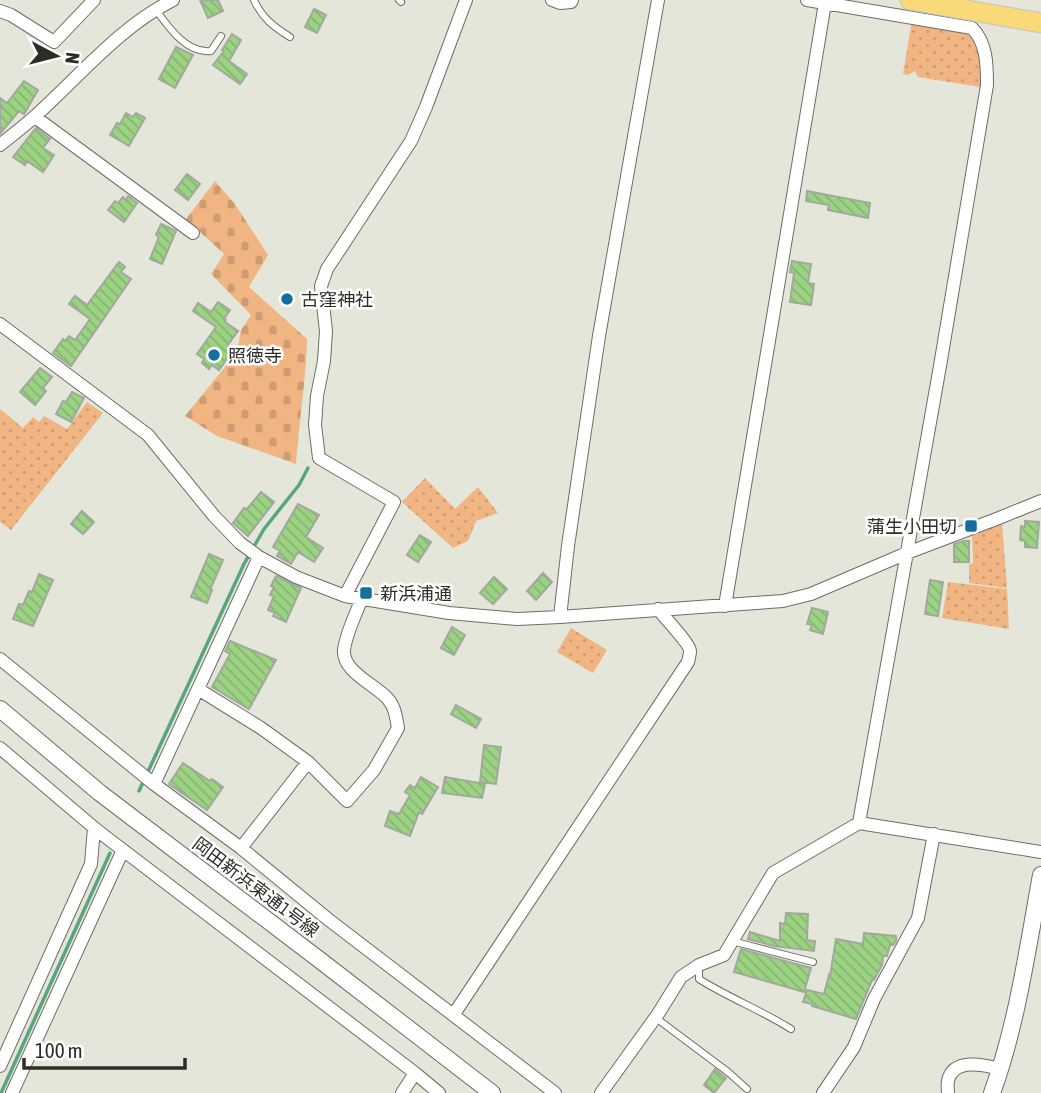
<svg xmlns="http://www.w3.org/2000/svg" width="1041" height="1093" font-family="'Asap Condensed','Noto Sans JP',sans-serif">
  <style>
    .grass { fill: url(#grass-dots) }
    .cemetery { fill: url(#cemetery-stones) }
    .lines { fill: none; stroke-linecap: round; stroke-linejoin: round }
    .stream { stroke: #5aa581; stroke-width: 3.5 }
    .building { fill: url(#building-back-hatch); stroke: #a1a89e; stroke-width: 2 }
    .service-casing { stroke: #6d6e63; stroke-width: 8 }
    .minor-casing { stroke: #6d6e63; stroke-width: 14 }
    .tertiary-casing { stroke: #6d6e63; stroke-width: 18 }
    .primary-casing { stroke: #c4c4c3; stroke-width: 21 }
    .service { stroke: #fff; stroke-width: 6 }
    .minor { stroke: #fff; stroke-width: 12 }
    .tertiary { stroke: #fff; stroke-width: 16 }
    .primary { stroke: #fad979; stroke-width: 19 }
    .poi-dot { fill: #13709e; stroke: #fff; stroke-width: 2.5 }
    .labels { text-anchor: middle; dominant-baseline: central; stroke-width: 5; stroke-linejoin: round; paint-order: stroke }
    .poi-label { font-size: 18px; fill: #2d2d28; stroke: #fff; text-anchor: start }
    .street-label { font-size: 18px; fill: #2d2d28; stroke: #fff }
  </style>
  <defs>
    <pattern id="grass-dots" width="8" height="8" patternUnits="userSpaceOnUse" patternTransform="scale(1.75)"><rect width="8" height="8" fill="#f0b583"/><path d="M2 2h.1M6 6h.1" fill="none" stroke="#ce9c71" stroke-width="1.8" stroke-linecap="round"/></pattern>
    <pattern id="cemetery-stones" width="16" height="16" patternUnits="userSpaceOnUse" patternTransform="scale(1.75)"><rect width="16" height="16" fill="#f0b583"/><path d="M2 7V4a2 2 0 0 1 4 0v3zM10 15v-3a2 2 0 0 1 4 0v3z" fill="#ce9c71"/></pattern>
    <pattern id="building-back-hatch" width="6" height="6" patternUnits="userSpaceOnUse" patternTransform="scale(1.75)"><rect width="6" height="6" fill="#9bd383"/><path d="M-1 5l2 2M0 0l6 6M5-1l2 2" fill="none" stroke="#86b571"/></pattern>
  </defs>
  <rect width="100%" height="100%" fill="#e5e6da"/>
  <!-- grass -->
  <path class="grass" d="M912 20 969 32C979 50 982 67 980 87L918 77 915 71 908 75 903 74Z
    M87 402 103 413 11 530 0 522V409L23 428 33 417 39 422 44 416 67 429Z
    M425 478 455 509 478 487 498 513 476 521 468 541 453 548 402 502Z
    M1002 524 1007 588 969 583V565L973 563 972 535Z
    M948 582 1007 589 1009 629 942 618Z
    M571 628 607 650 593 673 557 652Z"/>
  <!-- cemetery -->
  <path class="cemetery" d="M215 181 235 204 268 255 249 287 307 339C306 380 299 422 296 464L217 436 185 416 237 352 241 330 251 315 211 274 224 254 186 219Z"/>
  <g class="lines">
    <!-- stream -->
    <path class="stream" d="M139 791 244 564 264 529 299 485 308 468
      M1 1093 110 853"/>
  </g>
  <!-- building -->
  <path class="building" d="M200 0H218L223 11 208 18Z
    M314 9 326 15 317 33 305 27Z
    M232 34 241 40 229 61 247 74 240 84 213 65 224 51 222 50Z
    M176 47 193 55 175 88 159 79Z
    M24 81 38 90 24 114 19 111 0 134V98L7 103Z
    M126 113 133 117 136 113 145 118 129 146 110 135 117 123 120 124Z
    M36 128 50 139 43 148 54 155 43 172 27 161 25 165 13 157Z
    M187 174 200 184 188 200 175 190Z
    M807 191 870 203 868 218 828 210 829 205 806 201Z
    M128 196 137 203 124 222 108 210 115 201 118 203 123 197 126 200Z
    M161 224 176 231 162 264 150 259 159 237 156 235Z
    M792 261 811 264 808 283 814 284 811 305 790 302 794 273 790 272Z
    M119 262 125 267 121 272 131 279 71 366 53 353 63 339 65 341 69 336 75 340 90 319 69 304 75 296 87 305Z
    M218 302 230 310 224 319 226 320 225 322 238 331 227 346 233 350 219 370 212 365 209 369 202 363 204 359 197 354 216 327 193 311 198 303 211 312Z
    M40 368 52 377 43 388 46 391 35 405 20 392Z
    M72 392 84 398 71 422 56 414 63 401 66 402Z
    M261 492 274 502 248 536 233 523 244 508 247 509Z
    M298 504 319 515 306 537 323 548 314 562 298 552 291 564 277 556 280 551 273 547Z
    M82 511 94 522 83 534 71 524Z
    M1025 521 1039 522 1037 548 1025 547V541L1020 540 1021 526 1025 527Z
    M420 535 431 542 418 562 407 555Z
    M964 541H969V562H954V544Z
    M209 554 223 560 210 590H212L207 603 191 597Z
    M543 573 552 582 536 600 527 591Z
    M39 574 53 580 33 626 13 619 19 604 23 605 29 591 32 592Z
    M276 576 301 588 286 622 273 616 275 613 268 610 274 596 270 595 274 587 271 586Z
    M494 577 507 589 493 604 480 593Z
    M930 580 943 582 938 616 925 614Z
    M812 608 828 612 823 634 810 630 812 625 807 624Z
    M452 627 465 635 454 655 441 648Z
    M230 641 276 660 249 709 212 687 230 654 225 651Z
    M456 705 481 719 476 728 451 714Z
    M484 745 501 747 496 784 480 782Z
    M183 763 210 781 212 779 223 787 207 810 169 784Z
    M421 777 438 787 422 814 419 812 410 836 385 826 390 811 399 814 410 795 405 792 410 785 415 788Z
    M445 777 485 784 482 798 442 793Z
    M786 913 808 914 807 940 815 941 814 951 774 946 748 939 750 932 780 941V923L785 924Z
    M864 933 896 936V941L893 945H890L887 956H883L882 965 874 980H872L856 1019 812 1006V1004L803 1002 807 990 824 994 829 975 830 976 836 939 863 944Z
    M741 949 811 968 804 992 734 972Z
    M715 1069 726 1078 714 1093 704 1085Z"/>
  <g class="lines">
    <defs>
      <path id="service" d="M254 0C262 18 274 27 290 37
        M399 0 401 2
        M156 10C169 28 187 54 211 51L221 36
        M732 941 813 962
        M699 965V979C729 998 761 1010 791 1029
        M656 1018 728 1072 747 1089"/>
      <path id="minor" d="M552 0 560 3 571 2 572 0
        M0 11 11 15 54 42 94 0
        M35 117 193 233
        M0 145C11 136 23 127 33 118 79 77 118 28 173 0
        M0 324 148 435 214 516 240 543 259 557 296 577 345 596 449 613 517 619 560 617 783 601 811 594 907 553 999 518 1041 501
        M345 596 394 502 319 458 315 425 317 396 324 361 326 331 321 286 327 269 411 141 426 107 466 0
        M725 606 825 3 807 0
        M560 617 568 546 599 336 658 0
        M0 659 154 784 241 848 329 920 555 1093
        M198 689 261 728 308 762 347 801 374 770 398 728C396 717 395 706 387 698 374 684 342 671 344 650 346 633 356 614 362 598
        M0 748 98 831 415 1073 439 1093
        M154 784 259 557
        M859 823 1041 852
        M241 848 308 762
        M454 1014 688 662C689 658 690 654 690 651 690 644 664 617 658 609
        M0 1066 91 864 94 828
        M12 1093 123 850
        M402 1093 415 1073
        M601 1093 658 1014 681 977 699 965 724 955 773 873 859 823 940 366 987 85C987 65 987 43 972 28L825 3
        M823 1093 854 1047 874 999 918 918 934 834
        M948 1093C948 1089 947 1085 948 1081 953 1057 985 1065 1001 1069"/>
      <path id="tertiary" d="M0 709 100 793 321 961 492 1093
        M992 1093C1017 1025 1028 946 1041 875"/>
      <path id="primary" d="M910 0 1041 23"/>
    </defs>
    <!-- service casing -->
    <use href="#service" class="service-casing"/>
    <!-- minor casing -->
    <use href="#minor" class="minor-casing"/>
    <!-- tertiary casing -->
    <use href="#tertiary" class="tertiary-casing"/>
    <!-- primary casing -->
    <use href="#primary" class="primary-casing"/>
    <!-- service -->
    <use href="#service" class="service"/>
    <!-- minor -->
    <use href="#minor" class="minor"/>
    <!-- tertiary -->
    <use href="#tertiary" class="tertiary"/>
    <!-- primary -->
    <use href="#primary" class="primary"/>
  </g>
  <!-- markers -->
  <g class="poi-dot">
    <circle cx="287" cy="299" r="7"/>
    <circle cx="214" cy="355" r="7"/>
    <rect x="964" y="519" width="14" height="14" rx="3.5"/>
    <rect x="359" y="586" width="14" height="14" rx="3.5"/>
  </g>
  <g class="labels">
    <!-- poi labels -->
    <g class="poi-label">
      <text x="301" y="299">古窪神社</text>
      <text x="228" y="355">照徳寺</text>
      <text x="957" y="526" text-anchor="end">蒲生小田切</text>
      <text x="380" y="593">新浜浦通</text>
    </g>
    <!-- street labels -->
    <g class="street-label">
      <text transform="translate(256 887) rotate(37)">岡田新浜東通1号線</text>
    </g>
  </g>
  <!-- north arrow -->
  <g transform="translate(56 56) rotate(97)" stroke="#ffffff" stroke-width="5" paint-order="stroke">
  <path d="M0-5L12 26L0 18L-12 26Z" fill="#2d2d28"/>
  <text y="-10" font-size="19" font-weight="bold" text-anchor="middle" fill="#2d2d28">N</text>
  </g>
  <!-- scale -->
  <path d="M24 1058v10h161v-10" fill="none" stroke="#2d2d28" stroke-width="3.5"/>
  <text x="35" y="1058" font-size="21" fill="#2d2d28" stroke="#ffffff" stroke-width="5" paint-order="stroke">100 m</text>
</svg>
